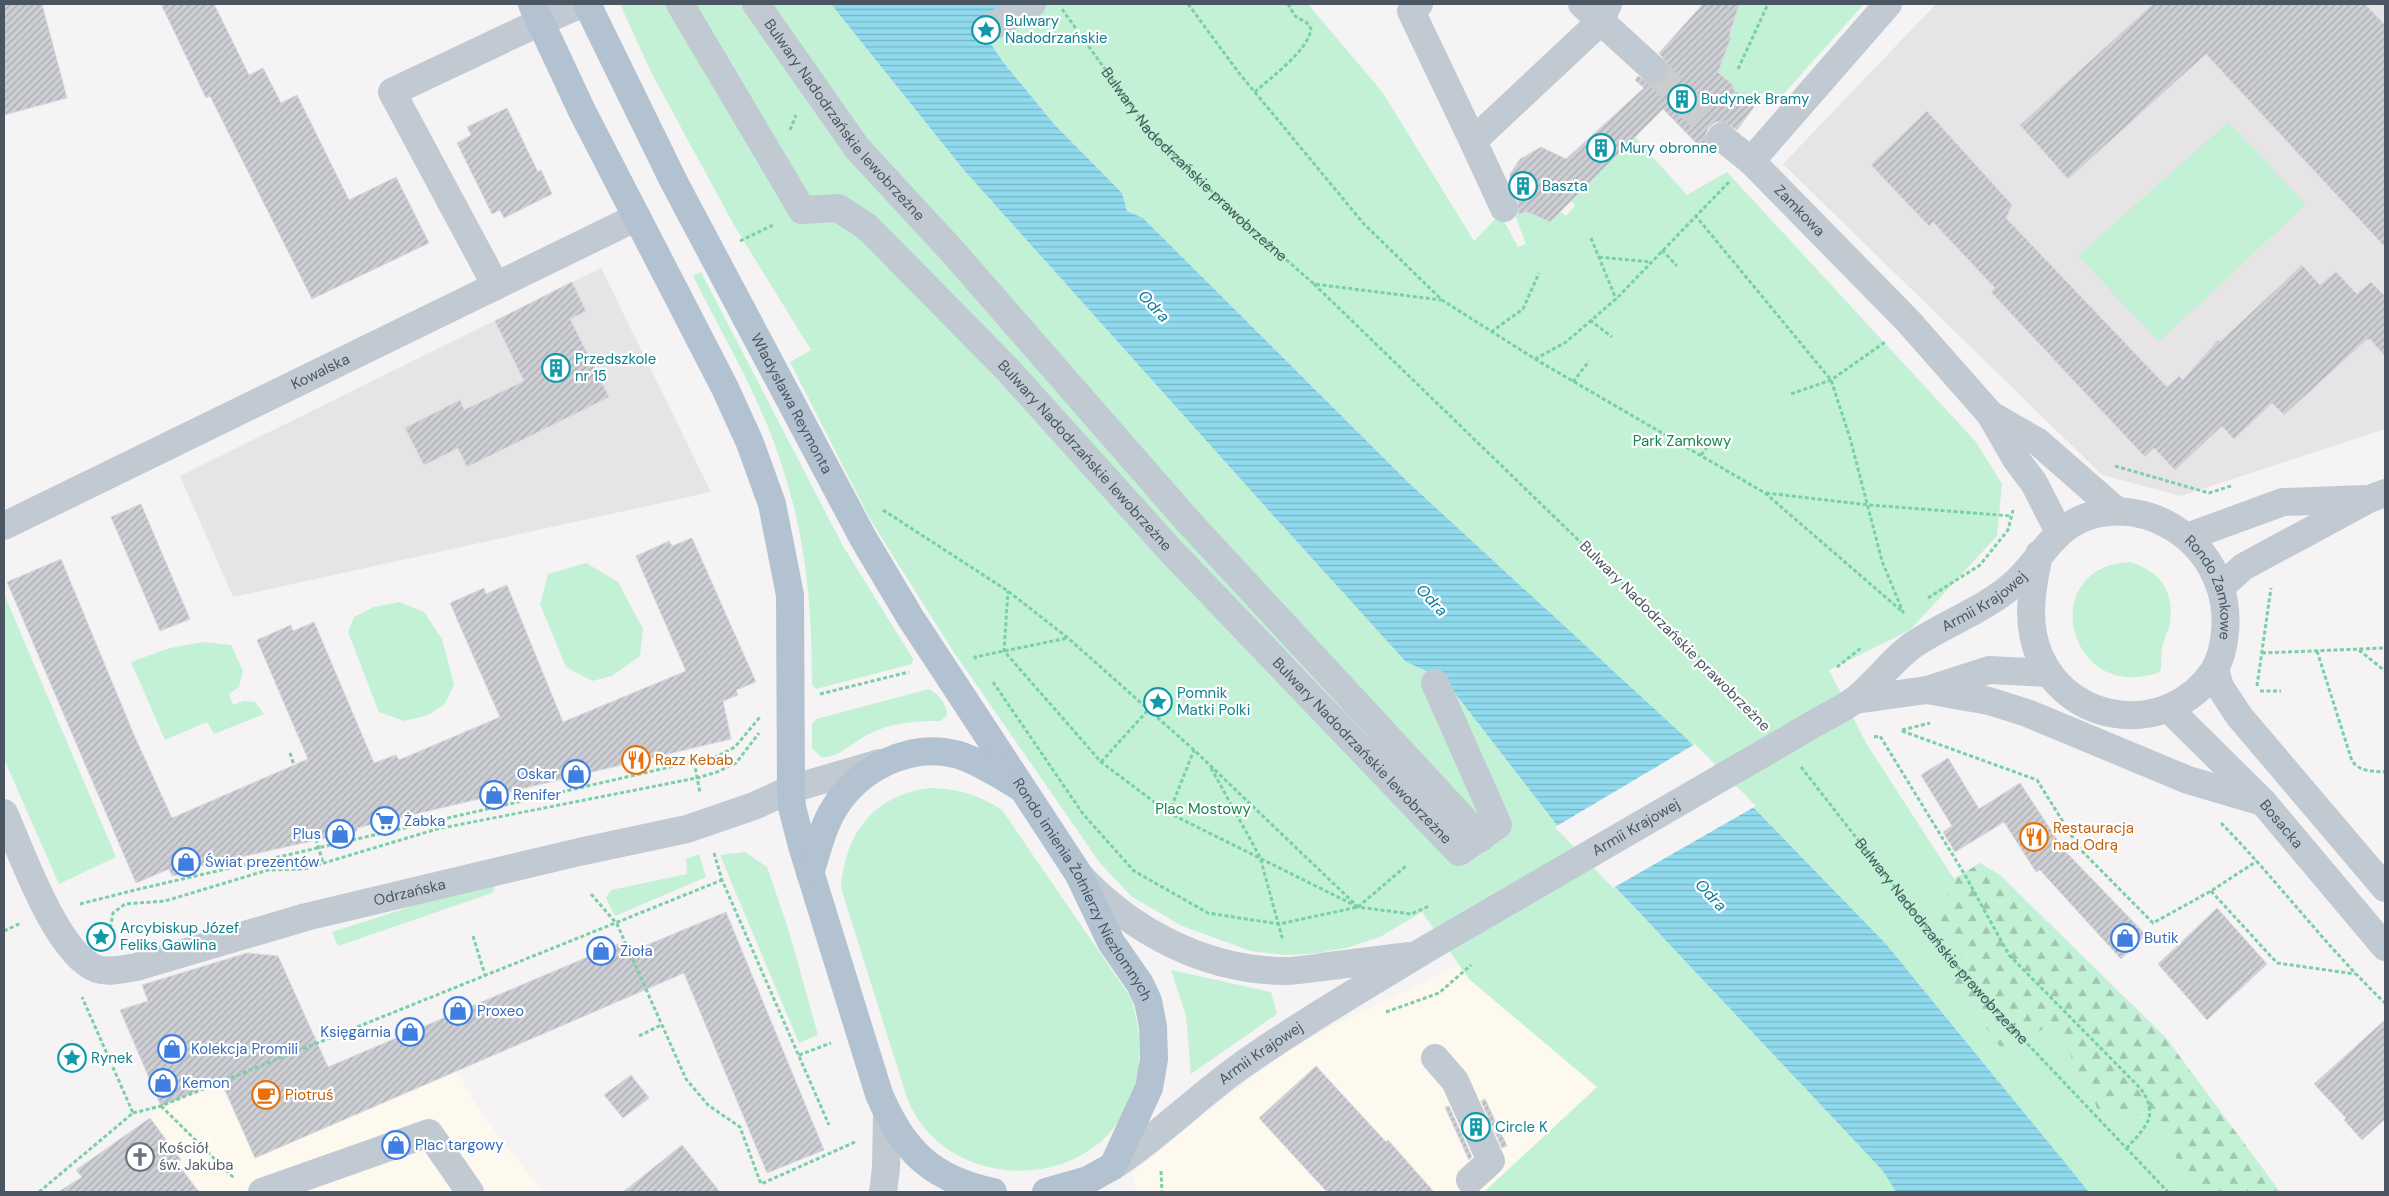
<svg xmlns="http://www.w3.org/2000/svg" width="2389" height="1196" font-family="'DM Sans',sans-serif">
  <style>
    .commercial { fill: #fdf9ef }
    .education { fill: #e6e4e5 }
    .green { fill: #c3f1d5 }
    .forest { fill: url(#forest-firs) }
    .water { fill: url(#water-rules) }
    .pier { fill: #f5f3f3 }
    .building { fill: url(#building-hatch); stroke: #d7d9de }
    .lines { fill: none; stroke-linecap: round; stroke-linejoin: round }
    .minor-tunnel { stroke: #caccce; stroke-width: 28; stroke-dasharray: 28 14; stroke-linecap: butt }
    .path { stroke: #7ad0a6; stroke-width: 3; stroke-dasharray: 4 2.5; stroke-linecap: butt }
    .minor { stroke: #c1cad2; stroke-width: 28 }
    .major { stroke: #b3c2d1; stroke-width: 28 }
    .labels { text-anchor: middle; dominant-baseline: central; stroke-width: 4.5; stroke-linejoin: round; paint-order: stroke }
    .culture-label { font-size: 15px; fill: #0d838f; stroke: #fff; text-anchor: start }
    .street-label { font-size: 15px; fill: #4a5661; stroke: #fff }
    .park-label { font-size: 15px; fill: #17864f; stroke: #fff }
    .food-label { font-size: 15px; fill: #c56008; stroke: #fff; text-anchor: start }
    .shop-label { font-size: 15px; fill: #366cbe; stroke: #fff; text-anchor: start }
    .worship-label { font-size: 15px; fill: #5b616d; stroke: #fff; text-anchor: start }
    .water-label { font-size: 16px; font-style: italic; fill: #0c7c9b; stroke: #fff }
  </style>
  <defs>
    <pattern id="forest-firs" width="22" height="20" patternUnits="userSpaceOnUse" patternTransform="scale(1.25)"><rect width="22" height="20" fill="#c3f1d5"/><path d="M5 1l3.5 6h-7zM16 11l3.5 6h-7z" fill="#a0c6b0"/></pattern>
    <pattern id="water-rules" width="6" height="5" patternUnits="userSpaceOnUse" patternTransform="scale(1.25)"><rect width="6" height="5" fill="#90daee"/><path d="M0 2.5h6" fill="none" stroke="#78b4c4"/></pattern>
    <pattern id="building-hatch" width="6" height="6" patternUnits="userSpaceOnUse" patternTransform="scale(1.25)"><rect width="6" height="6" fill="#cdcfd5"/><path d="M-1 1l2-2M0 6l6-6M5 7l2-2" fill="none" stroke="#a8abb0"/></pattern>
  </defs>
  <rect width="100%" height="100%" fill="#f5f3f3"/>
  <!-- commercial -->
  <path class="commercial" d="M1459 965 1469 979 1598 1087 1483 1192H1138L1132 1174 1193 1122 1288 1051 1328 1028Z
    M457 1071 481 1113 543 1192H200L197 1188 192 1191 173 1166 181 1160 157 1127 156 1125 147 1130 143 1123 161 1106 220 1082 255 1158Z"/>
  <!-- education -->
  <path class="education" d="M1936 4H2385V429L2181 496 2102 475 1783 164Z
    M601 268 711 492 233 597 180 476Z"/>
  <!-- green -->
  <path class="green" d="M620 4H831L963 169 1271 513 1406 662 1444 679 1556 824 1883 1171 1896 1192H1484L1597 1087 1469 979 1422 912 1380 937 1346 948 1311 954 1286 955 1251 951 1182 926 1131 896 1100 863 953 651 871 521 790 362 811 350 734 225 652 74Z
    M1003 4H1308L1383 93 1474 241 1500 214 1518 247 1526 244 1515 215 1528 212 1549 222 1560 211 1566 216 1575 206 1571 200 1634 136 1687 195 1727 172 1976 442 2002 484 1997 536 1910 630 1829 670 1866 743 1954 879 1980 863 2000 875 2166 1038 2280 1192H2089L1886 944 1684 736 1410 484 1143 218 1127 211 1122 193 1054 124 1003 62 987 38 1007 9Z
    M1737 4H1864L1780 98 1762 93 1754 107 1732 88 1733 86 1715 68 1729 36Z
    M2228 122 2306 204 2159 342 2078 256Z
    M701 272 843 546 913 659 912 664 816 689 812 685C812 592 804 520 770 432 749 379 719 328 693 276Z
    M2130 562C2162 572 2176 594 2169 627 2167 634 2163 641 2162 649 2161 657 2162 664 2160 672 2067 706 2035 566 2130 562Z
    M586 563 618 582 643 629 640 656 612 676 592 681 566 667 540 604 548 574Z
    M4 594 116 857 59 884 4 759Z
    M400 602 424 612 442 639 454 685 444 705 428 715 404 721 379 712 348 632 354 617 374 607Z
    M204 642 231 645 243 671 239 687 229 694 233 705 244 701 255 702 264 714 214 734 207 722 165 740 131 662 170 648Z
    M929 689C937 693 948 705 947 715L941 721C917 721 895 722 873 732 856 739 839 759 821 757L812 748V724L816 719Z
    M931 788C959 789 979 795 1002 810L1131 998C1147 1047 1142 1109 1098 1144 1037 1193 936 1173 907 1098L841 888C845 833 874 794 931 788Z
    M745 852 767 867 788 928 818 1035 799 1043 720 855Z
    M699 854 706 877 615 916 606 898 611 890 687 874 686 859Z
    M488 882 495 887 492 893 338 946 332 932Z
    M1171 970 1271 992 1277 1014 1191 1074 1186 1016Z"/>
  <!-- forest -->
  <path class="forest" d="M1980 863 2000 875 2166 1038 2280 1192H2195L2160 1128 2127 1109 2099 1114 2088 1084 2075 1070 2060 1022 2001 1048 1952 981 1966 963 1939 921 1954 879Z"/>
  <!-- water -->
  <path class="water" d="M831 4H1003L1007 10 987 38 1003 62 1054 124 1122 193 1127 211 1143 218 1410 484 1684 736 1886 944 2089 1192H1896L1883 1171 1556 824 1444 679 1406 662 1271 513 963 169Z"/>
  <!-- pier -->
  <path class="pier" d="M1695 744 1756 806 1613 888 1555 827Z"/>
  <!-- building -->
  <path class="building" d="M4 4H42L67 98 4 115Z
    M161 4H214L249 75 263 68 281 103 297 95 349 200 396 177 429 243 312 299 210 96 206 98Z
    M1703 4H1739L1729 36 1731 37 1718 72 1734 86 1732 88 1754 107 1737 130 1723 122H1716L1709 127 1706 134V142L1714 151 1709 156 1663 109 1550 222 1528 212 1518 214V202L1511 185 1510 174 1520 159 1541 147 1566 159 1644 88 1635 80 1638 76 1650 84H1657L1664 80 1668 73V65L1659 53Z
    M2153 4H2365L2385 25V247L2206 54 2068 179 2020 125Z
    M507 108 538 172 541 170 552 194 504 218 500 210 492 214 457 143 471 135 467 127Z
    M1927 111 2012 205 2006 218 2167 387 2179 376 2183 380 2218 340 2220 342 2302 265 2320 285 2336 272 2357 294 2371 282 2385 296V356L2370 339 2366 340 2284 415 2272 403 2234 439 2222 426 2175 470 2154 448 2145 457 1991 292 1995 288 1933 222 1929 226 1871 165Z
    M572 282 586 311 570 319 609 397 467 467 458 448 424 465 405 428 460 400 464 410 524 381 495 321Z
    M141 504 190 619 160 631 111 517Z
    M692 538 756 682 736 690 738 695 723 701 731 739 357 828V831L196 867 197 870 172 876 169 869 136 883 7 582 61 559 134 735 172 818 308 759 257 640 291 625 293 631 314 622 374 763 396 755 399 760 500 717 450 603 484 588 486 594 507 585 563 722 686 671 636 556 669 541 672 546Z
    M1948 758 1979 809 2020 783 2064 850 2146 935 2121 959 2040 870 2036 872 2004 822 1955 852 1943 832 1952 826 1921 775Z
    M2217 908 2267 964 2207 1020 2158 964Z
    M726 912 824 1150 767 1173 684 973 255 1158 221 1081 161 1106 120 1010 148 1001 142 985 247 953 278 956 328 1067 623 942 628 953Z
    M2385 1020V1119L2362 1140 2344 1120 2346 1118 2314 1084Z
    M1316 1066 1386 1142 1388 1140 1434 1192H1327L1259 1118Z
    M631 1075 649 1098 623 1118 604 1095Z
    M1485 1099 1507 1146 1502 1148 1481 1101Z
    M1449 1106 1472 1157 1469 1160 1445 1107Z
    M150 1118 181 1160 177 1163 199 1192H58L82 1177 76 1170Z
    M682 1145 720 1192H623Z"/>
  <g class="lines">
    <!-- minor-tunnel -->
    <path class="minor-tunnel" d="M1653 69 1721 137"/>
    <!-- path -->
    <g class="path">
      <path d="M1188 4 1239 73 1364 224 1442 300 1535 359 1765 493 1904 613"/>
      <path id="s1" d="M1062 9 1150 132 1251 229 1314 284 1441 300"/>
      <path d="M1738 69 1768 4"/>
      <path d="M1255 92C1271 77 1308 51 1311 29L1307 23 1295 16 1288 4"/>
      <path d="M790 130 796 115"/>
      <path d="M1695 215 1831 380 1850 438 1882 561 1903 612"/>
      <path d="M1591 238 1616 299"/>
      <path d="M740 241 775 224"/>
      <path d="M1662 250 1677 266"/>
      <path d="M1599 257 1651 262"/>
      <path d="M1314 284 1763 719"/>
      <path d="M1590 320 1612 337"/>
      <path d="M1491 332 1523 309 1539 273"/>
      <path d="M1535 359 1566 342 1616 299 1729 182"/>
      <path d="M1573 382 1589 361"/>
      <path d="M1791 394 1831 380 1885 342"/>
      <path d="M1701 455 1712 441"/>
      <path d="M2115 466 2209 493 2231 486"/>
      <path d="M1766 493 1869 505 2011 516"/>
      <path d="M883 510 1008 591 1068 638 1194 750 1358 907 1411 914 1429 906"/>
      <path d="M1928 598 1980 565 2008 530 2013 510"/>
      <path d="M2359 650 2385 671"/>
      <path d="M2317 651 2352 761C2360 772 2372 771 2385 772"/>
      <path d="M2262 653 2385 648"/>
      <path d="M976 659 975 657 1068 638"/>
      <path d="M1837 667 1861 648"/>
      <path d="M993 682 1083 814 1134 871 1208 913 1279 924 1358 907 1169 813 1101 762 1004 651 1008 591"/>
      <path d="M2257 686 2271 588"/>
      <path d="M2260 691H2281"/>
      <path d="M820 694 909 672"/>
      <path d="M1902 730 1930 723"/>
      <path d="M1902 731 2037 780 2080 849 2153 923 2211 891 2257 861"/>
      <path d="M1874 737 1880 736 1965 875 2009 955 2141 1089C2160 1117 2145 1127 2126 1149"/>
      <path d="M290 753 294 765"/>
      <path d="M694 762 700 793"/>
      <path d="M1101 762 1148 710"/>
      <path id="s2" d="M1801 767 1955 964 2003 1018 2168 1192"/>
      <path d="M1211 768 1260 857 1283 941"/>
      <path d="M1169 813 1194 750"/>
      <path d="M2221 823C2278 881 2326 947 2385 1003"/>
      <path d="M316 839 323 863"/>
      <path d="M714 853 722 880 829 1125"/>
      <path d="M2211 891 2277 963 2355 974"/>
      <path d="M591 894 617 924 686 1079 708 1105 740 1127 761 1184 855 1142"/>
      <path d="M80 904 139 889 718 756 735 747 760 717"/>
      <path d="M1358 907 1406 866"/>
      <path d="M4 931 21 923"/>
      <path d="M473 936 485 975"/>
      <path d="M108 941 113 913 125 904 165 901 268 870 304 869 437 829 697 778 717 772 736 763 759 733"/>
      <path d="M1386 1012 1439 993 1471 965"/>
      <path d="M639 1036 661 1025"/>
      <path d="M799 1055 831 1043"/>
      <path d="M161 1106 235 1179"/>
      <path d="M133 1113 161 1106 722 880"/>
      <path d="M1161 1171 1162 1192"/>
      <path d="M39 1192 133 1113 82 997"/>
    </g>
    <!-- minor -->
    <g class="minor">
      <path id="s3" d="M680 4 802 210 838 208 867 227 890 250 1008 370 1171 551 1459 852 1498 825 1435 683"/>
      <path id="s4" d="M756 4 857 148 953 252 1186 519 1481 838"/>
      <path d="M1419 4 1411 11 1473 141"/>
      <path d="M1582 4 1653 69"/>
      <path d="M986 30 1032 4"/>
      <path id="s5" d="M1721 137 1751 161 1908 321 1990 414 2016 459 2034 483 2059 532"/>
      <path d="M1751 161 1888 4"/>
      <path d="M1504 208 1473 141 1600 22 1608 4"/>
      <path d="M496 286 392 92 540 22 582 4"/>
      <path d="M1991 415 2038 442 2117 511"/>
      <path id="s6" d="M4 526 637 217"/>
      <path d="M2187 537 2283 502 2364 499"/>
      <path d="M2221 587 2243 567 2369 499 2385 493"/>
      <path d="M2215 669 2220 687 2239 716 2385 888"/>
      <path d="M1927 690 1989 701 2027 713 2188 780 2263 802"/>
      <path d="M1855 700 1927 690 1989 670 2049 673"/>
      <path id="s7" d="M2169 709 2263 802 2385 947"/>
      <path id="s8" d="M4 813C21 851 57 955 97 969 109 973 124 969 136 967L306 917 579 852 687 829 754 806 791 789 880 763"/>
      <path d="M1080 876C1133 932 1205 970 1284 971 1299 971 1315 968 1330 966 1356 963 1383 959 1409 956"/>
      <path d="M1435 1058 1455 1081 1491 1161 1470 1180"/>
      <path id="s9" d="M1113 1166C1158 1137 1195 1099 1238 1068 1297 1026 1361 989 1423 951 1522 893 1621 836 1719 779 1750 761 1780 744 1810 726 1825 717 1842 710 1856 699 1876 683 1892 660 1913 645 1947 622 1988 609 2018 580 2045 554 2055 524 2096 514 2150 502 2203 536 2220 587 2229 612 2227 650 2213 672 2169 736 2072 727 2040 657 2025 624 2032 588 2039 554"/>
      <path d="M262 1192 429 1133 470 1192"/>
      <path d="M883 1192 886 1168 887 1113"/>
    </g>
    <!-- major -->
    <g class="major">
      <path d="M532 4 582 111 725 388 750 443 772 504 790 595 791 789 792 807 802 846 879 1094C903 1151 932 1179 993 1192"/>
      <path id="s10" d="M587 4 674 182 863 538 910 617 1078 873 1111 942 1140 984 1148 1001 1153 1026 1154 1059 1149 1088 1113 1166 1088 1180 1046 1192"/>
      <path d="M810 873C817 853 821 831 832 812 856 769 910 741 959 755 980 762 1000 775 1020 787"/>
    </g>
  </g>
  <!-- icons -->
  <defs>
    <symbol id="sight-ring" viewBox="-11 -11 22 22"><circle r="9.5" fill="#fff" stroke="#0f9aa8" stroke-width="1.5"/><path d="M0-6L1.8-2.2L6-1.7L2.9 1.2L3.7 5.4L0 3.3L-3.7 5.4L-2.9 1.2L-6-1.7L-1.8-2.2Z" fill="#0f9aa8"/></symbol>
    <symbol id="building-ring" viewBox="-11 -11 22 22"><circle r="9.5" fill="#fff" stroke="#0f9aa8" stroke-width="1.5"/><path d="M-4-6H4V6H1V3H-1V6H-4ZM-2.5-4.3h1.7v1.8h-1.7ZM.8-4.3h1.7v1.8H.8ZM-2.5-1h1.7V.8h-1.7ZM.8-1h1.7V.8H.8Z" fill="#0f9aa8"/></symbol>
    <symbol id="restaurant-ring" viewBox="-11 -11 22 22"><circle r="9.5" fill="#fff" stroke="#e8710a" stroke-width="1.5"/><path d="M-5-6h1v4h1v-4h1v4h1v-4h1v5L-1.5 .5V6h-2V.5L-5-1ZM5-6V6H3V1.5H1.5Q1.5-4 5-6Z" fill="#e8710a"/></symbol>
    <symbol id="shop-ring" viewBox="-11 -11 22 22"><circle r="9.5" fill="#fff" stroke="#3f7fe0" stroke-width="1.5"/><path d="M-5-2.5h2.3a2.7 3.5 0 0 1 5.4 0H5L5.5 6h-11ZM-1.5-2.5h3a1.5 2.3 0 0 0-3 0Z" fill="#3f7fe0"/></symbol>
    <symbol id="supermarket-ring" viewBox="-11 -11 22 22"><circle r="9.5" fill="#fff" stroke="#3f7fe0" stroke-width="1.5"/><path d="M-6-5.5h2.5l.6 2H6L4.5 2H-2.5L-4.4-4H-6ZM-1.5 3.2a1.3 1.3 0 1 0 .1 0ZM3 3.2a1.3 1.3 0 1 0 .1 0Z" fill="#3f7fe0"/></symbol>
    <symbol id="cafe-ring" viewBox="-11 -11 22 22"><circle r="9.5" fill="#fff" stroke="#e8710a" stroke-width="1.5"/><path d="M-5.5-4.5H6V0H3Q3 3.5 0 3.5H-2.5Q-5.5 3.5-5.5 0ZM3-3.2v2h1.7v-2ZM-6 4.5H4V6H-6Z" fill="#e8710a"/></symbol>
    <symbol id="church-ring" viewBox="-11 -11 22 22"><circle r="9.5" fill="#fff" stroke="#6b7280" stroke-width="1.5"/><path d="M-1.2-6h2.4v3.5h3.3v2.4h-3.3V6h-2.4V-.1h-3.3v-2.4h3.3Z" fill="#6b7280"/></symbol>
  </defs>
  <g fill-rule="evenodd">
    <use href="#sight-ring" x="970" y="14" width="32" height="32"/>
    <use href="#building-ring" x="1666" y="83" width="32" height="32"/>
    <use href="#building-ring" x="1585" y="132" width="32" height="32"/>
    <use href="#building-ring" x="1507" y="170" width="32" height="32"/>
    <use href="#building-ring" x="540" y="352" width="32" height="32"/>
    <use href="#sight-ring" x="1142" y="686" width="32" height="32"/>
    <use href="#restaurant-ring" x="620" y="744" width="32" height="32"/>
    <use href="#shop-ring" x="560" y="758" width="32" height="32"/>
    <use href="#shop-ring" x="478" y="779" width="32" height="32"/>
    <use href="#supermarket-ring" x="369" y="805" width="32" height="32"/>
    <use href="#shop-ring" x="324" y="818" width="32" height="32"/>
    <use href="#restaurant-ring" x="2018" y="821" width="32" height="32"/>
    <use href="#shop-ring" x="170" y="846" width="32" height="32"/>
    <use href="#sight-ring" x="85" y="921" width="32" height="32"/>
    <use href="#shop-ring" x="2109" y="922" width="32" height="32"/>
    <use href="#shop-ring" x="585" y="935" width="32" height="32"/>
    <use href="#shop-ring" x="442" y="995" width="32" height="32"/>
    <use href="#shop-ring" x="394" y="1016" width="32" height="32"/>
    <use href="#shop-ring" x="156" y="1033" width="32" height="32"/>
    <use href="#sight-ring" x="56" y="1042" width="32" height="32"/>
    <use href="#shop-ring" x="147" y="1067" width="32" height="32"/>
    <use href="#cafe-ring" x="250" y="1079" width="32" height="32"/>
    <use href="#building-ring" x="1460" y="1111" width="32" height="32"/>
    <use href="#shop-ring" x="380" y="1129" width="32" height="32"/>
    <use href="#church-ring" x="124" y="1141" width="32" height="32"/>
  </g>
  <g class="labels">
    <!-- culture labels -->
    <g class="culture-label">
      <text x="1005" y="21">Bulwary<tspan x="1005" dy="17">Nadodrzańskie</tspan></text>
      <text x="1701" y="99">Budynek Bramy</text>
      <text x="1620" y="148">Mury obronne</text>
      <text x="1542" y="186">Baszta</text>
      <text x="575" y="359">Przedszkole<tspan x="575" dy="17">nr 15</tspan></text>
      <text x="1177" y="693">Pomnik<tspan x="1177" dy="17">Matki Polki</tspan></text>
      <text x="120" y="928">Arcybiskup Józef<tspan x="120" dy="17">Feliks Gawlina</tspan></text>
      <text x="91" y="1058">Rynek</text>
      <text x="1495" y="1127">Circle K</text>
    </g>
    <!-- street labels -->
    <g class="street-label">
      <text stroke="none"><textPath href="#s4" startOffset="146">Bulwary Nadodrzańskie lewobrzeżne</textPath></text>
      <text stroke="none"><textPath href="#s1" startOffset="205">Bulwary Nadodrzańskie prawobrzeżne</textPath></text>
      <text stroke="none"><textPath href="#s5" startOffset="108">Zamkowa</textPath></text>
      <text stroke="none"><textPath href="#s6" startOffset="352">Kowalska</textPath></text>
      <text stroke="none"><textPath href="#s10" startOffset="449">Władysława Reymonta</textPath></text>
      <text stroke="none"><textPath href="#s3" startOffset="626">Bulwary Nadodrzańskie lewobrzeżne</textPath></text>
      <text stroke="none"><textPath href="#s9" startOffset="1340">Rondo Zamkowe</textPath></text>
      <text stroke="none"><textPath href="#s9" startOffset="1041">Armii Krajowej</textPath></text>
      <text transform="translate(1675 636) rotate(45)">Bulwary Nadodrzańskie prawobrzeżne</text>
      <text stroke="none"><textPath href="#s3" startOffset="1031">Bulwary Nadodrzańskie lewobrzeżne</textPath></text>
      <text stroke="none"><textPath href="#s7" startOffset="161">Bosacka</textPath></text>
      <text stroke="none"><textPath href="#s9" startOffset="624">Armii Krajowej</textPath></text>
      <text stroke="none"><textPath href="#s8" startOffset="508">Odrzańska</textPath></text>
      <text stroke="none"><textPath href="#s10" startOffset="1016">Rondo imienia Żołnierzy Niezłomnych</textPath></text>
      <text stroke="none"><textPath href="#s2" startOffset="224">Bulwary Nadodrzańskie prawobrzeżne</textPath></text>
      <text stroke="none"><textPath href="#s9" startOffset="186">Armii Krajowej</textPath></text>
    </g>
    <!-- park labels -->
    <g class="park-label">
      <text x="1682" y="441">Park Zamkowy</text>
      <text x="1203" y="809">Plac Mostowy</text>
    </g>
    <!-- food labels -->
    <g class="food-label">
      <text x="655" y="760">Razz Kebab</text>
      <text x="2053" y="828">Restauracja<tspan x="2053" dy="17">nad Odrą</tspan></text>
      <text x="285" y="1095">Piotruś</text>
    </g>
    <!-- shop labels -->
    <g class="shop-label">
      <text x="557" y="774" text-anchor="end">Oskar</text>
      <text x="513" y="795">Renifer</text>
      <text x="404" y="821">Żabka</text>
      <text x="321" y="834" text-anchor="end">Plus</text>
      <text x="205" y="862">Świat prezentów</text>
      <text x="2144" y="938">Butik</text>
      <text x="620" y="951">Zioła</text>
      <text x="477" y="1011">Proxeo</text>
      <text x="391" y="1032" text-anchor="end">Księgarnia</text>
      <text x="191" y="1049">Kolekcja Promili</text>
      <text x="182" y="1083">Kemon</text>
      <text x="415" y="1145">Plac targowy</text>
    </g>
    <!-- worship labels -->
    <g class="worship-label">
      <text x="159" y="1148">Kościół<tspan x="159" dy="17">św. Jakuba</tspan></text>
    </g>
    <!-- water labels -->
    <g class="water-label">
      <text transform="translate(1154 306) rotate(47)">Odra</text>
      <text transform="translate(1432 600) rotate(47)">Odra</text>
      <text transform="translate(1711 895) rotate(47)">Odra</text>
    </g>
  </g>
  <!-- border -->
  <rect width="2389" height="1196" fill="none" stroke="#4a5661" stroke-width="10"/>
</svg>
